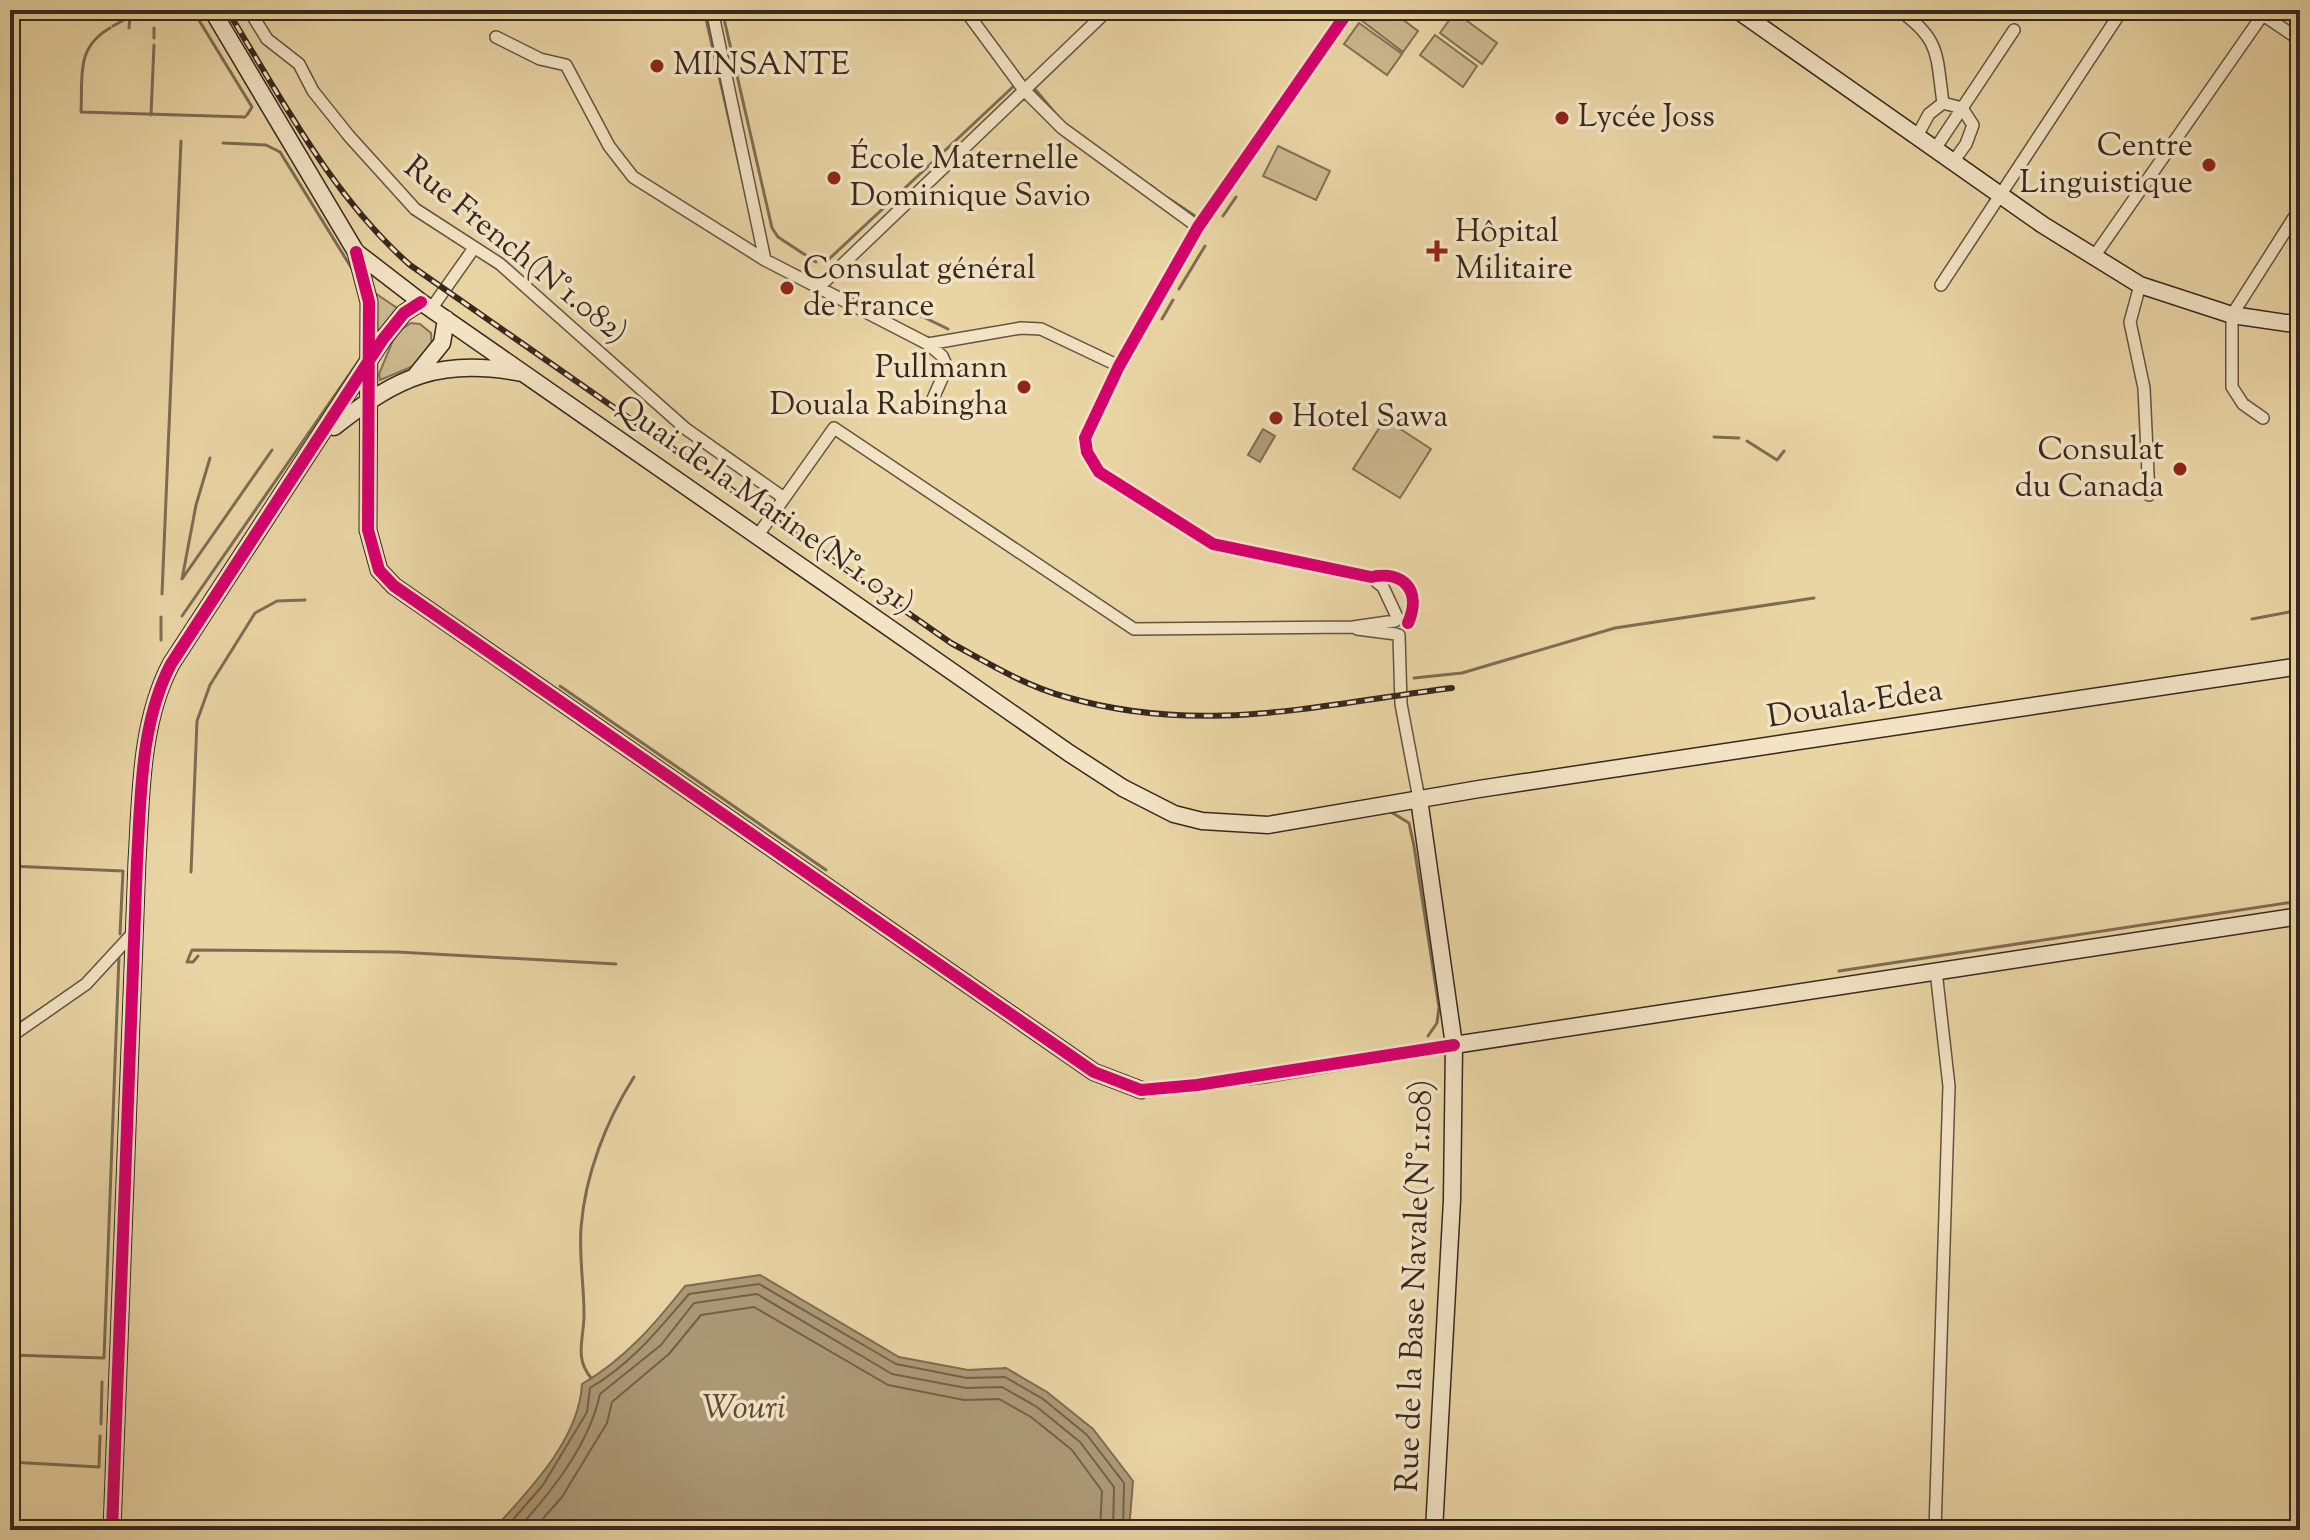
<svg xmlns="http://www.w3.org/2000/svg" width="2310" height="1540" font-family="'Sorts Mill Goudy',serif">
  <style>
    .green { fill: #cbb78d; stroke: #817056; stroke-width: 2 }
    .water { fill: #ac9a77; stroke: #7d6c54; stroke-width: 2 }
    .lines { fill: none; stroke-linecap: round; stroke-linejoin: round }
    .shore { stroke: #72614b; stroke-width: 2 }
    .stream { stroke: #7d6c54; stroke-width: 3 }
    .street-casing { stroke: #645340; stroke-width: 14 }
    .secondary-casing { stroke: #37281f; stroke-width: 19 }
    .street { stroke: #f1e3c4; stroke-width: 11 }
    .secondary { stroke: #f1e3c4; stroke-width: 16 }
    .rail-casing { stroke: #37281f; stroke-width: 6 }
    .rail { stroke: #f1e3c4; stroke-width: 3; stroke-dasharray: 9; stroke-linecap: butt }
    .cycleway-casing { stroke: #f1e3c4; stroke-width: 17 }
    .cycleway { stroke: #d6006c; stroke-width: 12 }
    .poi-dot { fill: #8f2418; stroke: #f1e3c4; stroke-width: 3 }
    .labels { text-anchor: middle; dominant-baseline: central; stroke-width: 7; stroke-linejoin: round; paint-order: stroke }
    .poi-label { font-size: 32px; fill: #37281f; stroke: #f1e3c4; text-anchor: start }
    .street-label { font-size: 32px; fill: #37281f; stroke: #f1e3c4 }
    .water-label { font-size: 34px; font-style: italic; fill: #5a4a39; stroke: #f1e3c4 }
  </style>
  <rect width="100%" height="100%" fill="#e9d4a4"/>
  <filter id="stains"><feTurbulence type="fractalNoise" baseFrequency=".0025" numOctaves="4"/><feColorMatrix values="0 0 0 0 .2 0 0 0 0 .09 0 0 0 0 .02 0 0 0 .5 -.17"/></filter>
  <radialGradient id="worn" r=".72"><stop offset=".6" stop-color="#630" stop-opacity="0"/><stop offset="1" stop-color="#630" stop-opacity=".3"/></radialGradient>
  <!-- green -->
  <path class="green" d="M1368 10H1390L1418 31 1403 52 1361 20Z
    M1455 12 1497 43 1482 64 1440 33Z
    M1359 23 1402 54 1387 75 1344 44Z
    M1435 35 1477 66 1463 87 1420 55Z
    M1278 146 1330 171 1316 200 1263 176Z
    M372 291 400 310 375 338Z
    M411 323 420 324 431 333 432 349 421 363 380 380 379 374 396 333Z
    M1385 419 1431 449 1400 498 1353 469Z"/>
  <!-- water -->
  <path class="water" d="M1263 429 1275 436 1260 462 1248 455Z
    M760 1275 899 1357 968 1370 1006 1368 1047 1392 1093 1429 1133 1481 1129 1530H493C529 1490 579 1440 582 1384 625 1359 654 1325 685 1286Z"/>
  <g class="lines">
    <!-- shore -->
    <path class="shore" d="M504 1530 543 1485 587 1412 590 1388C632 1363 658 1330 689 1294L759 1284 896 1364 967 1378 1005 1377 1043 1399 1087 1435 1124 1483 1123 1530
      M517 1530C552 1491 589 1445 600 1394L661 1345 694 1303 757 1294 892 1374 966 1388 1002 1387 1037 1407 1080 1442 1114 1487 1113 1530
      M533 1530 562 1497 607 1423 612 1402 669 1354 701 1315 754 1307 888 1385 964 1400 999 1399 1031 1417 1072 1450 1102 1491 1100 1530"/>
    <!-- stream -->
    <path class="stream" d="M704 10 745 190
      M722 10 772 228 778 237 816 262
      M197 17 252 107 247 115
      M1359 19 1365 10
      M113 26 142 10
      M110 28C75 48 83 77 81 112L245 117
      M129 28 130 17
      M154 38V28
      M1034 88 1060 119
      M151 115 154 45
      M1062 134 1114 172
      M223 143 266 145 280 152 354 272
      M1150 185 1160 193
      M1168 198 1198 218
      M1223 216 1236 197
      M828 260 1016 84
      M842 272 847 277
      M1179 289 1205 246
      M911 311 948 329
      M1162 319 1173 300
      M1126 343 1136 325
      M1714 437 1739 438
      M1747 441 1777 460 1784 451
      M210 458 196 505 182 579 272 450
      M162 594 181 141
      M182 616 362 356
      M2252 619 2300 610
      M161 640V617
      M1414 678 1462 673 1615 628 1814 598
      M560 686 826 870
      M1391 812 1409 823 1414 846 1439 1007 1437 1023 1428 1036
      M10 866 123 871 120 934
      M191 872 197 721 210 685 255 613 277 601 305 600
      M198 956 193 962H187L192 950 397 952 616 964
      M1839 971 2300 901
      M10 1029 44 1007
      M10 1355 104 1358 119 956
      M591 1378C574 1357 584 1340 584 1314 584 1286 579 1256 581 1228 585 1175 606 1121 634 1077
      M101 1424 102 1382
      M10 1462 99 1467 100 1436"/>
    <defs>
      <path id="street" d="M249 10 267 39 299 64 313 91 349 136 415 209 500 264 686 429 784 498
        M712 10 765 260
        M965 10 1024 90 1062 128 1198 227
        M1349 10 1198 227 1119 366 1085 438 1087 452 1099 472 1213 544 1371 577C1404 570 1422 591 1408 623
        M1899 10C1941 40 1936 54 1943 103
        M2263 15 2300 40
        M496 37 540 59 566 65 609 146 633 177 765 260 928 344 1021 328 1041 329 1119 366
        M1917 136 1929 114 1943 103 1962 108 1973 125 1966 144 1953 162
        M1935 149 2014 30
        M2093 258 2266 10
        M1941 285 2122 10
        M2140 285 2130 322 2144 388 2149 495
        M819 287 1108 10
        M431 309 474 248
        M928 344 942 356 947 367 932 401
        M2263 418 2243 404 2232 387V315L2300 208
        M758 535 834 428 1134 629 1353 627 1395 621
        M1371 577 1383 587 1398 619
        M1357 629 1396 634
        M1399 635 1401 704 1419 799
        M10 1037 86 984 134 932
        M1141 1090 1264 1077 1454 1045
        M1935 1530 1949 1086 1936 971"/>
      <path id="secondary" d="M212 10 356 252 421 302 1069 753 1123 788 1174 814 1202 821 1268 825 1479 789 2300 666
        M1737 10 2043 225 2140 285 2232 315 2300 325
        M356 252 369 302 368 530 379 570 394 586 1094 1072 1141 1090
        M417 374 442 343 446 319
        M334 427C398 376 441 357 522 373
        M1419 799 1454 1045 1452 1200 1434 1530
        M1454 1045 2300 916
        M112 1530 137 861C141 796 140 723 171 664L383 339 404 313 421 302"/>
    </defs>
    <!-- street casing -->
    <use href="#street" class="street-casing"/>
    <!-- secondary casing -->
    <use href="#secondary" class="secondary-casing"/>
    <!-- street -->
    <use href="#street" class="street"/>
    <!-- secondary -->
    <use href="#secondary" class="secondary"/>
    <defs>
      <path id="rail" d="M227 10C282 99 331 195 410 265L951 643C988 663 1025 686 1066 697 1202 736 1317 705 1452 688"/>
    </defs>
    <!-- rail casing -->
    <use href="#rail" class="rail-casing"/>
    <!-- rail -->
    <use href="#rail" class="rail"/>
    <defs>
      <path id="cycleway" d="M1349 10 1198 227 1119 366 1085 438 1087 452 1099 472 1213 544 1371 577C1404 570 1422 591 1408 623
        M356 252 369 302 368 530 379 570 394 586 1094 1072 1141 1090 1197 1085 1454 1045
        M112 1530 137 861C141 796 140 723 171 664L383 339 404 313 421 302"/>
    </defs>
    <!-- cycleway casing -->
    <use href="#cycleway" class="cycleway-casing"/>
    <!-- cycleway -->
    <use href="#cycleway" class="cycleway"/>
  </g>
  <!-- markers -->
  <g class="poi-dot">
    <circle cx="657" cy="66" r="8"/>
    <circle cx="1562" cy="118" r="8"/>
    <circle cx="2209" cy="165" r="8"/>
    <circle cx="834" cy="178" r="8"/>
    <path d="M1433 239h8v8h8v8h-8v8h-8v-8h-8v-8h8z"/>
    <circle cx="787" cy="288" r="8"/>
    <circle cx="1024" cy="387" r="8"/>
    <circle cx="1276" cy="418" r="8"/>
    <circle cx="2180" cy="469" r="8"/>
  </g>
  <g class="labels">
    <!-- poi labels -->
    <g class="poi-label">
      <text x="673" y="66">MINSANTE</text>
      <text x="1578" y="118">Lycée Joss</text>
      <text x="2193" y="147" text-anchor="end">Centre<tspan x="2193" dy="37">Linguistique</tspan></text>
      <text x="850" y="160">École Maternelle<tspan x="850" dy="37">Dominique Savio</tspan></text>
      <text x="1455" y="233">Hôpital<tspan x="1455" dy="37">Militaire</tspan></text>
      <text x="803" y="270">Consulat général<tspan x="803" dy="37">de France</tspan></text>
      <text x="1008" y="369" text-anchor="end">Pullmann<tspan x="1008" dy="37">Douala Rabingha</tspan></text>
      <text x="1292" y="418">Hotel Sawa</text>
      <text x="2164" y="451" text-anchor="end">Consulat<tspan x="2164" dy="37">du Canada</tspan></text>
    </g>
    <!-- street labels -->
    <g class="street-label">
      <text transform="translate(515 251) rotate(39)">Rue French(N°1.082)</text>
      <text transform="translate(764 506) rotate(35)">Quai de la Marine(N°1.031)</text>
      <text transform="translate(1855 705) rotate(-9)">Douala-Edea</text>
      <text transform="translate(1416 1286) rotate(-88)">Rue de la Base Navale(N°1.108)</text>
    </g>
    <!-- water labels -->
    <g class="water-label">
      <text x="744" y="1409">Wouri</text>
    </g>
  </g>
  <!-- margin -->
  <rect width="2310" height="1540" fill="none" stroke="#e9d4a4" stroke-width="40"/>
  <rect x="12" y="12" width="2286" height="1516" fill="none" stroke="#37281f" stroke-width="4"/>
  <rect x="20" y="20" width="2270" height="1500" fill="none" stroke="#37281f" stroke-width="2"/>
  <rect width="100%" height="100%" filter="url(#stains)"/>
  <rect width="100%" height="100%" fill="url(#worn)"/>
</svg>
